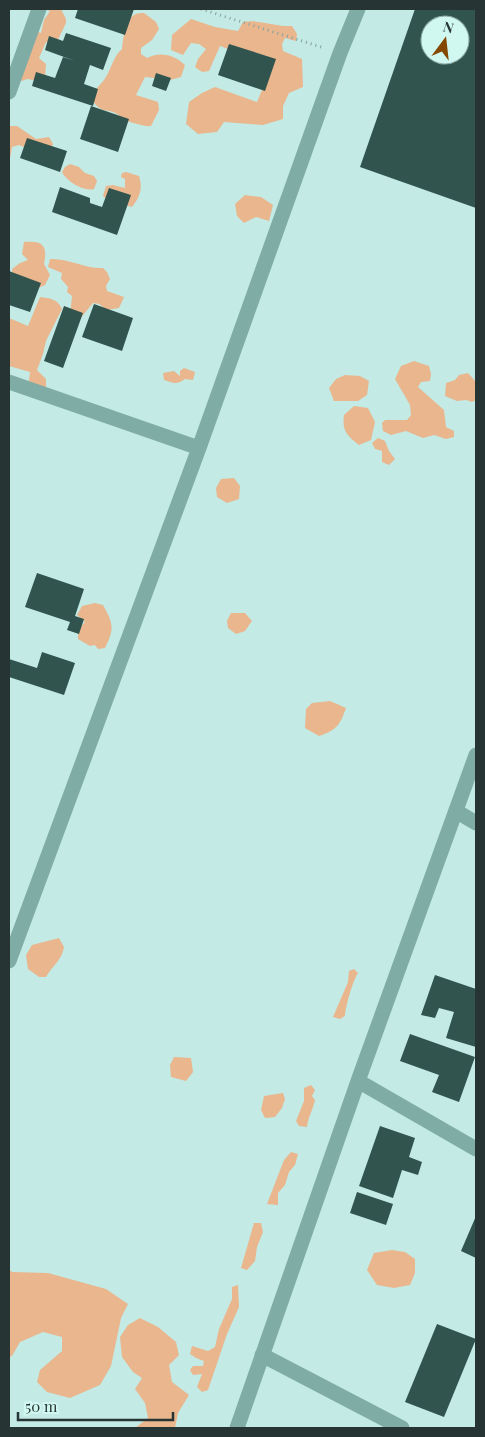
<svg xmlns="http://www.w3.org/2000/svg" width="485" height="1437" font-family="'Playfair Display',serif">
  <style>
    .green { fill: #e9b68e }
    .building { fill: #31544f; fill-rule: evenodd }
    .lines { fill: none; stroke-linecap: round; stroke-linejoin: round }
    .path { stroke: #84a29d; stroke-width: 3; stroke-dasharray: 1 4; stroke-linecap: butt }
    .minor { stroke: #7faca5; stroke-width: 15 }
  </style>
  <rect width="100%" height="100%" fill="#c3eae4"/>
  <!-- green -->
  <path class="green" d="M45 9H61L66 19V23L57 42 55 44 46 42 39 58 46 64 45 77 41 81 27 79 22 81 17 78 35 31 41 33 44 20 50 11Z
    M144 13 156 22 159 29 152 40 141 48V54L147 58C161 51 174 55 185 65L181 77 170 80 145 77 136 95 158 102 159 110 151 126C146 127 128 122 123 119 120 118 120 115 117 114 108 108 101 114 93 101 95 87 97 89 104 80 111 71 113 56 122 49 123 40 125 18 136 14 138 13 141 13 144 13Z
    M191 19 215 27 238 31 243 22C259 19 274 27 292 26L297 34 296 41 285 38 282 44 283 51 302 59 303 87 289 93 283 106V119L263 125 224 122 217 132 198 134 186 124 189 102 202 93 215 87 257 102 272 66 220 46 209 71 202 72 195 67 198 59 206 49 199 44 191 43 183 55 171 50 172 35Z
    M9 126H17L36 139 49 137 53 144 50 151 29 149 19 145 12 147 9 164Z
    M70 164 79 167 85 173 94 176 97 181 94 189C84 192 66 181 62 172L65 167Z
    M126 172 139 176C143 188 140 197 132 207L108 200 103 196 106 186 113 185 125 188V179L121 177 122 173Z
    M245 195 261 197 273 205 269 221 256 217 244 223 237 216 235 204Z
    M24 242C42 241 48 244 44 264L50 275 45 285 36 289 13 278 12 269 20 263 28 260 22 254Z
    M50 259C69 258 85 269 103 268L107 272 110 279 106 286 107 291 124 297 119 308 107 310 99 304 93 303 79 320 70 316 72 296 67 292 68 287 61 279 62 273 48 267Z
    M40 297C49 298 58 299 62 309L46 341 43 354 37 370 46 379V387H28L30 372 9 366V318L28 326Z
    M414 361 429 366 431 374 430 381 421 382 418 387 444 410 446 427 454 431V437L446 439 434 435 423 438 406 431 391 435 383 431 382 423 385 420H407L411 415 410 405 395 379 401 366Z
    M184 368 195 372 193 380 185 379C177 385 173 383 164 380L163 373 174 371 180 376V371Z
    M468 373 476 382V400L472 402 466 400 457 401 445 396 446 383 455 380 459 375Z
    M345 375 360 376 369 381 367 395 358 401H334L329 388 336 379Z
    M354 406 368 408 375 422 371 440 359 445C346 435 342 430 344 415Z
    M378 438 385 441 389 451 395 459 389 465 382 462V451L375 449 372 443Z
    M234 478 240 486 239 499 227 503 217 497 216 488 221 479Z
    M95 603 103 605C113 623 115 628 105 648L98 649 95 645 90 646 78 639V630L85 622 77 615 82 606Z
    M231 613H245L252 621 245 631 236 634 228 628 227 621Z
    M330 701 346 708C340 725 337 730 319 736L305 728 306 709 312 703Z
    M59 938 64 947C62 960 53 965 46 977H39L28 969 26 955 32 945Z
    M354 969 358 973C353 980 345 1008 345 1016L340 1019 333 1017 348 982 349 971Z
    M174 1057 191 1058 193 1072 186 1081 171 1077 170 1065Z
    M311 1085 315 1090 312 1096 315 1100C313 1110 308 1117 307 1127L299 1126 296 1121 304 1101V1088Z
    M283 1093 285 1099 282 1108 275 1117 265 1118 261 1110 264 1096Z
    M291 1152 298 1154 295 1165 289 1172 285 1185 278 1193V1205L267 1204 284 1160Z
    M254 1223H261L263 1232 257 1247 255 1261 247 1270 241 1268Z
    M392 1250 405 1252 415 1259V1273L410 1285 394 1288 377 1285 367 1270 374 1253Z
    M9 1269 12 1272 48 1273 106 1289 128 1304 121 1318 111 1366 100 1385 70 1398 47 1392 37 1382 40 1370 62 1351V1337L43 1332 20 1342 12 1356 9 1357Z
    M238 1285 239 1307 227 1334 208 1390 202 1392 197 1387 202 1374 193 1375 190 1370 193 1366H203L204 1361 196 1358 190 1354 192 1346 208 1351 215 1347 219 1329 232 1299V1287Z
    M140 1318 158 1327 176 1342 179 1355 169 1365 172 1382 189 1395 178 1413 175 1428H135L148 1418 145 1403 135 1389 142 1378 133 1372 122 1357 120 1337 128 1325Z"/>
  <!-- building -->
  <path class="building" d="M78 9H134L125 35 75 18Z
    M415 9H476V208L360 167ZM430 25H460V55H430Z
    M66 33 111 48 103 70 90 65 84 84 98 89 93 106 32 86 36 72 55 78 63 57 75 61 45 50 49 36 63 41Z
    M229 44 276 59 265 91 218 75Z
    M156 73 171 78 166 91 152 86Z
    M91 106 129 119 118 152 80 139Z
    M27 138 67 151 60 172 20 158Z
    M60 187 90 198V203L102 207 109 188 131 195 117 235 52 212Z
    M9 271 41 283 30 312 9 305Z
    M94 304 133 318 122 351 82 337Z
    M64 306 83 313 63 368 44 361Z
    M37 573 84 589 75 616 84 619 79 634 67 630 70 622 25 607Z
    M42 652 75 663 64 695 9 677V659L37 668Z
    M435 975 476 989V1047L446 1038 454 1012 439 1008 435 1018 421 1015Z
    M410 1034 475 1057 459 1102 432 1092 439 1075 400 1061Z
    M380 1126 415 1138 409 1157 422 1162 418 1175 402 1170 393 1198 359 1186Z
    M357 1192 393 1204 386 1225 350 1213Z
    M476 1216V1258L461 1251Z
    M437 1324 476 1339 444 1417 405 1402Z"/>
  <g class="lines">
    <!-- path -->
    <path class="path" d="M201 9 324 48"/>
    <!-- minor -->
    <path class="minor" d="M9 92 39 9
      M9 382 199 448
      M456 811 476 823
      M9 961 199 448 340 53 358 9
      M358 1081 476 1149
      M262 1355 402 1428
      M237 1428 358 1081 476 755"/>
  </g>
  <!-- border -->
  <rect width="485" height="1437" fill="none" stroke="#263533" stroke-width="20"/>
  <!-- north arrow -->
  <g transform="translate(445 40) rotate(15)"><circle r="24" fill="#d0f8f1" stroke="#8caaa5"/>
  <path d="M0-4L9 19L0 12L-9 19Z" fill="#844802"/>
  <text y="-8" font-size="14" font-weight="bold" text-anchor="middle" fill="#263533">N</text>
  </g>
  <!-- scale -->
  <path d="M18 1412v8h155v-8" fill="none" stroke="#263533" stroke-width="2.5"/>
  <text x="25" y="1412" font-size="15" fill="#263533" stroke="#d0f8f1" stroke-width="4" paint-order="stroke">50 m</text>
</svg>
